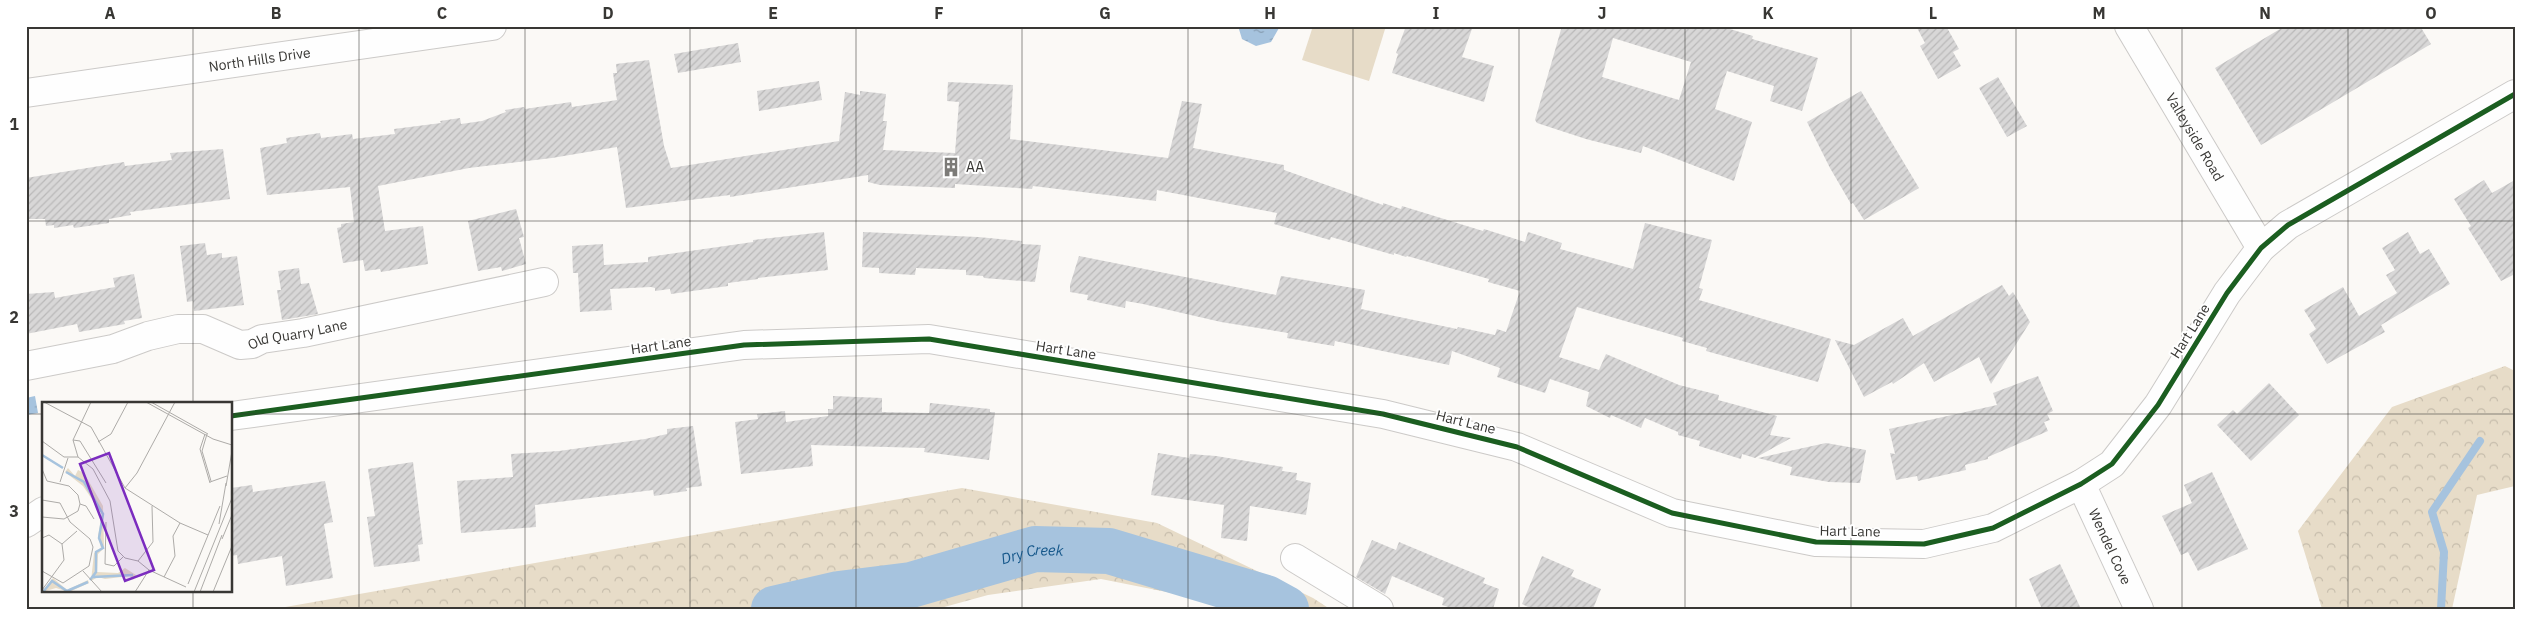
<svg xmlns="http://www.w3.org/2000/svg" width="2541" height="635" font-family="'IBM Plex Sans',sans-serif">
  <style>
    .forest { fill: url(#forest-crowns) }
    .garden { fill: #e7dcc8 }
    .water { fill: url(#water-ripples) }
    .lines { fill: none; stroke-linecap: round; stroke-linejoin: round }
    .stream { stroke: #a6c3de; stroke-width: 8 }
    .river { stroke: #a6c3de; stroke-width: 46 }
    .building { fill: url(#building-hatch); fill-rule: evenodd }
    .minor-casing { stroke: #cccac8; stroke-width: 30 }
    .tertiary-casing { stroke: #cccac8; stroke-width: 30 }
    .minor { stroke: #fefefe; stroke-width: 28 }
    .tertiary { stroke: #fefefe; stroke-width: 28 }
    .cycleway-casing { stroke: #fff; stroke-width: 8 }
    .cycleway { stroke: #1b5e20; stroke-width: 5 }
    .grid { fill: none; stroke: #383734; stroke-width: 1; stroke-opacity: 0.55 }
    .labels { text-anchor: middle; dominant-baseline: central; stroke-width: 4; stroke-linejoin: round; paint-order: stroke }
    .street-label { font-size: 14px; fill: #383734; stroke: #fff }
    .poi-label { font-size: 14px; fill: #383734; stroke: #fff; text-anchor: start }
    .water-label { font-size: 15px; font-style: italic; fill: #15578a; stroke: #fff }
    .inset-river { fill: none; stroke: #a6c3de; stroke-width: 2.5 }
    .inset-road { fill: none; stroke: #adaba8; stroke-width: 1 }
    .view { fill: #7b2cbf; fill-opacity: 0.15; stroke: #7b2cbf; stroke-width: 2.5 }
    .inset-edge { fill: none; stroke: #383734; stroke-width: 2.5 }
    .neatline { fill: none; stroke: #383734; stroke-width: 2 }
    .grid-label { font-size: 16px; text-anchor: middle; font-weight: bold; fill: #383734 }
  </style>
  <defs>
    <pattern id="forest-crowns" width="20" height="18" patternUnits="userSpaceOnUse" patternTransform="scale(1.25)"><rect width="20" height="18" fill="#e7dcc8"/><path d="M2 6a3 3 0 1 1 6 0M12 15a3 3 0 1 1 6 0" fill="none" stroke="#c7bdac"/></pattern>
    <pattern id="water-ripples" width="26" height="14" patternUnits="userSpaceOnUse" patternTransform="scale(1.25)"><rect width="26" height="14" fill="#a6c3de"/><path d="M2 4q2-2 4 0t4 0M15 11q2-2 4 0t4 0" fill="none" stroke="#889fb5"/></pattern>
    <pattern id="building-hatch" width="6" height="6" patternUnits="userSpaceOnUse" patternTransform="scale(1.25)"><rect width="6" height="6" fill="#d8d7d7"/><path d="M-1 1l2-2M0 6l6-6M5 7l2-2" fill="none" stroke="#bab9b9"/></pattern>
  </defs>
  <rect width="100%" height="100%" fill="#fbf9f6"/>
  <!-- forest -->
  <path class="forest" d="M2505 366 2515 371V486L2477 495 2452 609H2322L2298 531 2392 407Z
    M962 488 1157 523 1313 598 1330 609H1233L1227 604 1101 579 988 595 937 609H274Z"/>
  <!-- garden -->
  <path class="garden" d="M1313 26H1386L1369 81 1302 60Z"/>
  <!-- water -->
  <path class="water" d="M1238 26H1279V28L1271 42 1256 46 1242 39Z
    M35 396 38 413 26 415V398Z"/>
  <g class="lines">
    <!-- stream -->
    <path class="stream" d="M2441 609 2444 552 2432 512 2480 441"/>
    <!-- river -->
    <path class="river" id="s1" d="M774 609 839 594 911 585 1035 549 1109 551 1266 598 1286 609"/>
  </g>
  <!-- building -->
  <path class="building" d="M1406 26H1473L1462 57 1494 66 1484 102 1392 73 1398 54 1396 53Z
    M1562 26H1720L1753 36 1752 39 1818 58 1802 111 1770 101 1774 86 1727 71 1715 109 1752 122 1734 181 1643 146 1641 153 1629 150 1586 139 1537 123 1535 120ZM1613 38 1691 62 1679 100 1602 77Z
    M1916 26H1946L1959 49 1953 52 1961 66 1938 79 1920 46 1925 43Z
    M2285 26H2420L2431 44 2261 145 2215 68Z
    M738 43 741 62 678 73 674 54Z
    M649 60 664 146 671 168 839 141 845 92 860 95V91L886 94 883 121H887L883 150 955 153 959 102 947 101 948 82 1013 85 1010 139 1168 158 1182 101 1202 104 1193 148 1284 165V170L1383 205V203L1401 209 1402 206 1483 231 1484 229 1525 242 1528 232 1562 243 1560 249 1633 269 1645 223 1712 240 1699 288 1703 289 1699 300 1831 339 1818 382 1706 351 1707 348 1682 341 1683 338 1577 307 1559 357 1599 370 1606 354 1679 385 1719 395 1718 400 1777 416 1770 435 1791 438 1755 458 1742 454 1741 459 1699 446 1700 441 1678 435V432L1645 418 1641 428 1611 415 1610 418 1586 406 1589 392 1550 379 1545 393 1497 377 1500 368 1452 351 1449 365 1335 341 1334 346 1287 338 1288 333 1221 322 1143 304 1126 301 1125 308 1087 300 1088 295 1070 292V285L1079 256 1276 295 1281 276 1365 290 1361 309 1457 329 1458 327 1495 335 1497 329 1506 332 1520 291 1488 282 1489 279 1407 256 1406 257 1394 253V255L1331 237 1330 240 1274 224 1277 213 1157 190 1156 201 1033 186 1032 189 955 184V188L880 185 868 182V175L730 197V195L626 208 617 147 552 158 469 168 378 186 385 231 423 226 428 264 381 272 380 269 365 271 363 260 343 263 337 228 341 227V224L354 222 350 187 267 195 260 148 287 143 286 138 320 133 321 138 352 134 353 139 395 134 394 129 441 123 440 121 460 118 461 124 482 121 506 112 505 110 524 107 525 109 571 102 572 107 617 100 613 73H617L616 64Z
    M1998 77 2027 126 2007 137 1979 88Z
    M819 81 822 100 759 111 757 91Z
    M1861 91 1919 188 1864 220 1853 203 1851 204 1830 168 1807 122Z
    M223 149 230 199 130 212 131 215 109 219V223L74 228 73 225 54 228V225L46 226 45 219H26V178L124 162 125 166 172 160 170 153Z
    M2484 180 2492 193 2515 180V274L2501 281 2468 228 2471 226 2454 199Z
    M516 209 524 237 519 238 526 264 502 271 501 267 478 271 468 221Z
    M824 232 828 270 758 278V279L728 283V286L671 294 670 289 655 291V288L651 287 610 289 612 310 580 312 578 273H573L572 246 603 244 604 265 648 262V257L753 242V240Z
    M863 232 978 237 1022 241 1021 244 1041 245 1035 282 984 278 983 276 966 275V270L916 268 915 275 879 273V268L862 267Z
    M2408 232 2420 254 2429 249 2450 284 2381 325 2385 332 2327 364 2309 334 2316 329 2304 310 2343 287 2359 316 2397 293 2386 275 2395 270 2382 248Z
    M205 243 207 255 222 253V258L237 256 244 305 194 311 193 301 187 302 180 246Z
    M299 268 301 284 309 283 318 314 282 320 277 290H281L278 271Z
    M134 274 142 318 124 321 125 324 79 332 77 324 26 334V294L54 292 55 298 115 287 113 278Z
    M2002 285 2009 296 2013 292 2030 322 1991 384 1979 357 1934 382 1924 363 1893 384 1892 382 1864 397 1835 340 1854 345 1903 318 1913 336Z
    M2038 376 2053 411 2047 414 2050 420 2044 422 2048 431 1988 457V459L1965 465 1966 470 1918 481 1917 476 1896 480 1890 453 1895 454 1889 429 1997 405 1993 393Z
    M2269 383 2299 415 2251 461 2217 425 2233 410 2237 414Z
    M833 396 882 398V412L929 413 930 403 990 409V412H995L989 460 924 452 925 448 811 445 813 466 741 474 735 422 758 419 757 414 785 411 786 422 828 416V409H833Z
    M693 426 702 486 686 488 687 491 654 496 653 490 535 505 536 527 461 533 457 481 513 477 511 454 559 451 645 439 667 434V429Z
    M1826 443 1866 450 1860 483 1829 482 1790 475 1792 467 1758 458Z
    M1158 453 1189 458 1190 454 1216 456 1283 467 1282 471 1297 473 1296 480 1311 483 1306 515 1250 506 1247 541 1221 538 1224 505 1151 495Z
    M413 462 423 544 418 545 420 561 374 567 367 517 375 516 368 469Z
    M2212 472 2248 549 2198 571 2188 552 2181 555 2162 516 2192 503 2184 485Z
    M325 481 333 522 324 524 333 578 286 586 282 556 238 564 237 555 231 556V488L252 485 253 492Z
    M1372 540 1396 550 1399 542 1485 578 1483 583 1499 589 1493 609H1454L1442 605 1444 598 1392 576 1385 594 1356 577Z
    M1542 556 1574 570 1571 576 1601 589 1593 609H1532L1522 604Z
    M2060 564 2081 609H2042L2029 579Z"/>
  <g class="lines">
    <defs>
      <g id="minor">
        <path id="s2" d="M2129 26 2261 248"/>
        <path id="s3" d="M26 366 113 349 148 336 178 329H203L240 345 252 344 262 339 303 333 544 282"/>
        <path d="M231 416 744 345 929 339 1383 414 1517 447 1672 513 1816 542 1924 544 1993 528 2081 484 2112 464 2158 405 2227 293 2261 248 2288 225 2515 94"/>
        <path id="s4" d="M2081 484 2139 609"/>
        <path d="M26 523 44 511"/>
        <path d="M1295 558 1379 609"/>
      </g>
      <g id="tertiary">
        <path id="s5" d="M26 93 492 26"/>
      </g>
    </defs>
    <!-- minor casing -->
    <use href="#minor" class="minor-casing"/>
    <!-- tertiary casing -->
    <use href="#tertiary" class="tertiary-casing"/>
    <!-- minor -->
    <use href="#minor" class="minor"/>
    <!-- tertiary -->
    <use href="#tertiary" class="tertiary"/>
    <defs>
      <path id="cycleway" d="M231 416 744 345 929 339 1383 414 1517 447 1672 513 1816 542 1924 544 1993 528 2081 484 2112 464 2158 405 2227 293 2261 248 2288 225 2515 94"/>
    </defs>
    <!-- cycleway casing -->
    <use href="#cycleway" class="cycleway-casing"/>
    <!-- cycleway -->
    <use href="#cycleway" class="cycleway"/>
  </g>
  <!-- grid -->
  <path class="grid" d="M193 26V404M359 26V609M525 26V609M690 26V609M856 26V609M1022 26V609M1188 26V609M1353 26V609M1519 26V609M1685 26V609M1851 26V609M2016 26V609M2182 26V609M2348 26V609M26 221H2515M26 414H44M231 414H2515M193 591V609"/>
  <!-- icons -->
  <defs>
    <symbol id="building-bare" viewBox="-9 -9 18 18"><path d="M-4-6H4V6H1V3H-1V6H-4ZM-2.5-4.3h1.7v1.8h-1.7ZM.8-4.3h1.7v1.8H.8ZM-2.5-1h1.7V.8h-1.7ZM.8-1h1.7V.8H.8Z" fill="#7c7b78" stroke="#fff" stroke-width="2.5" paint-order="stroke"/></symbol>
  </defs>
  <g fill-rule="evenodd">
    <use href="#building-bare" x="937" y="153" width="28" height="28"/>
  </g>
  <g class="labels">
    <!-- street labels -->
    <g class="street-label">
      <text stroke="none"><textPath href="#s5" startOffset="236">North Hills Drive</textPath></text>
      <text stroke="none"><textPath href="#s2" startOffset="129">Valleyside Road</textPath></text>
      <text transform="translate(2190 331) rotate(-58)">Hart Lane</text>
      <text stroke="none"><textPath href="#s3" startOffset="281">Old Quarry Lane</textPath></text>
      <text transform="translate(661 345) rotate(-8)">Hart Lane</text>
      <text transform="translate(1066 350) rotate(9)">Hart Lane</text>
      <text transform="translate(1466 422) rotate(14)">Hart Lane</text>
      <text transform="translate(1850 531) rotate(1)">Hart Lane</text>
      <text stroke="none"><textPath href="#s4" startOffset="69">Wendel Cove</textPath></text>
    </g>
    <!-- poi labels -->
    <g class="poi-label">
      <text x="966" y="167">AA</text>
    </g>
    <!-- water labels -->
    <g class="water-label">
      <text stroke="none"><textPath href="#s1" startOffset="265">Dry Creek</textPath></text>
    </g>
  </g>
  <!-- overview -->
  <g transform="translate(42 402)">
    <rect width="190" height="190" fill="#fbf9f6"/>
    <path d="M26 66 33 74 36 68 42 71 61 104 62 146 56 152 55 170 76 171 83 166 94 173 91 178 88 174 63 177 56 175 49 179 52 151 59 146 56 134 60 112 41 84 23 70ZM11 176 25 188 46 178 47 181 27 190 14 186 0 190Z" fill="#e7dcc8"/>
    <path class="inset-river" d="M0 53 21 66M24 70 42 80 61 112 57 136 61 146 54 150V170L48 178M51 175 91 173M1 190 10 179 25 189 46 180"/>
    <path class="inset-road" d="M2 0 49 25 83 86 138 121 166 133M49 0 31 38 36 55 51 67 68 99 76 149 83 156 96 159 107 168 144 185M104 0 171 37 190 43M109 0 166 32M163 32 158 47 168 81M165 32 160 49 169 79M31 38 38 39 64 81M0 39 22 55H36M56 40 69 32 86 0M0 67 5 79 27 84 36 93 38 102 36 109 22 117 0 115M18 80 26 56M168 80 185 74M184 84 190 49M83 86 95 71 133 0M0 98 18 101 28 120 48 137 51 145 47 164 21 181 0 169M38 102 44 104 52 117M64 120 63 162 72 164 81 155M177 122 184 81M0 136 7 133 20 142M180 137 190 113M20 142 35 129M96 159 111 140 110 104M41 169 60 190M122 175 133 154 131 134 138 121M146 182 178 104M0 188 22 158 20 142M93 190 107 168M152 190 190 96M158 190 180 133M171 190 190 144"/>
    <path class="view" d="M67 51 112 168 83 179 38 62Z"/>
    <rect width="190" height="190" class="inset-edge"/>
  </g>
  <!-- border -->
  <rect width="2541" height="635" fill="none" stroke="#ffffff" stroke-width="55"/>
  <rect x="28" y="28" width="2486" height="580" class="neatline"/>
  <g class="grid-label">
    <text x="110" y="19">A</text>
    <text x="276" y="19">B</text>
    <text x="442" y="19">C</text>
    <text x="608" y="19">D</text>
    <text x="773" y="19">E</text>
    <text x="939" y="19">F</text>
    <text x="1105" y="19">G</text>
    <text x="1270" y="19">H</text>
    <text x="1436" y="19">I</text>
    <text x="1602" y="19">J</text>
    <text x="1768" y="19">K</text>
    <text x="1933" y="19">L</text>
    <text x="2099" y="19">M</text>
    <text x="2265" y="19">N</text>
    <text x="2431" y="19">O</text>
    <text x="14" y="130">1</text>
    <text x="14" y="323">2</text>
    <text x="14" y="517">3</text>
  </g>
</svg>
